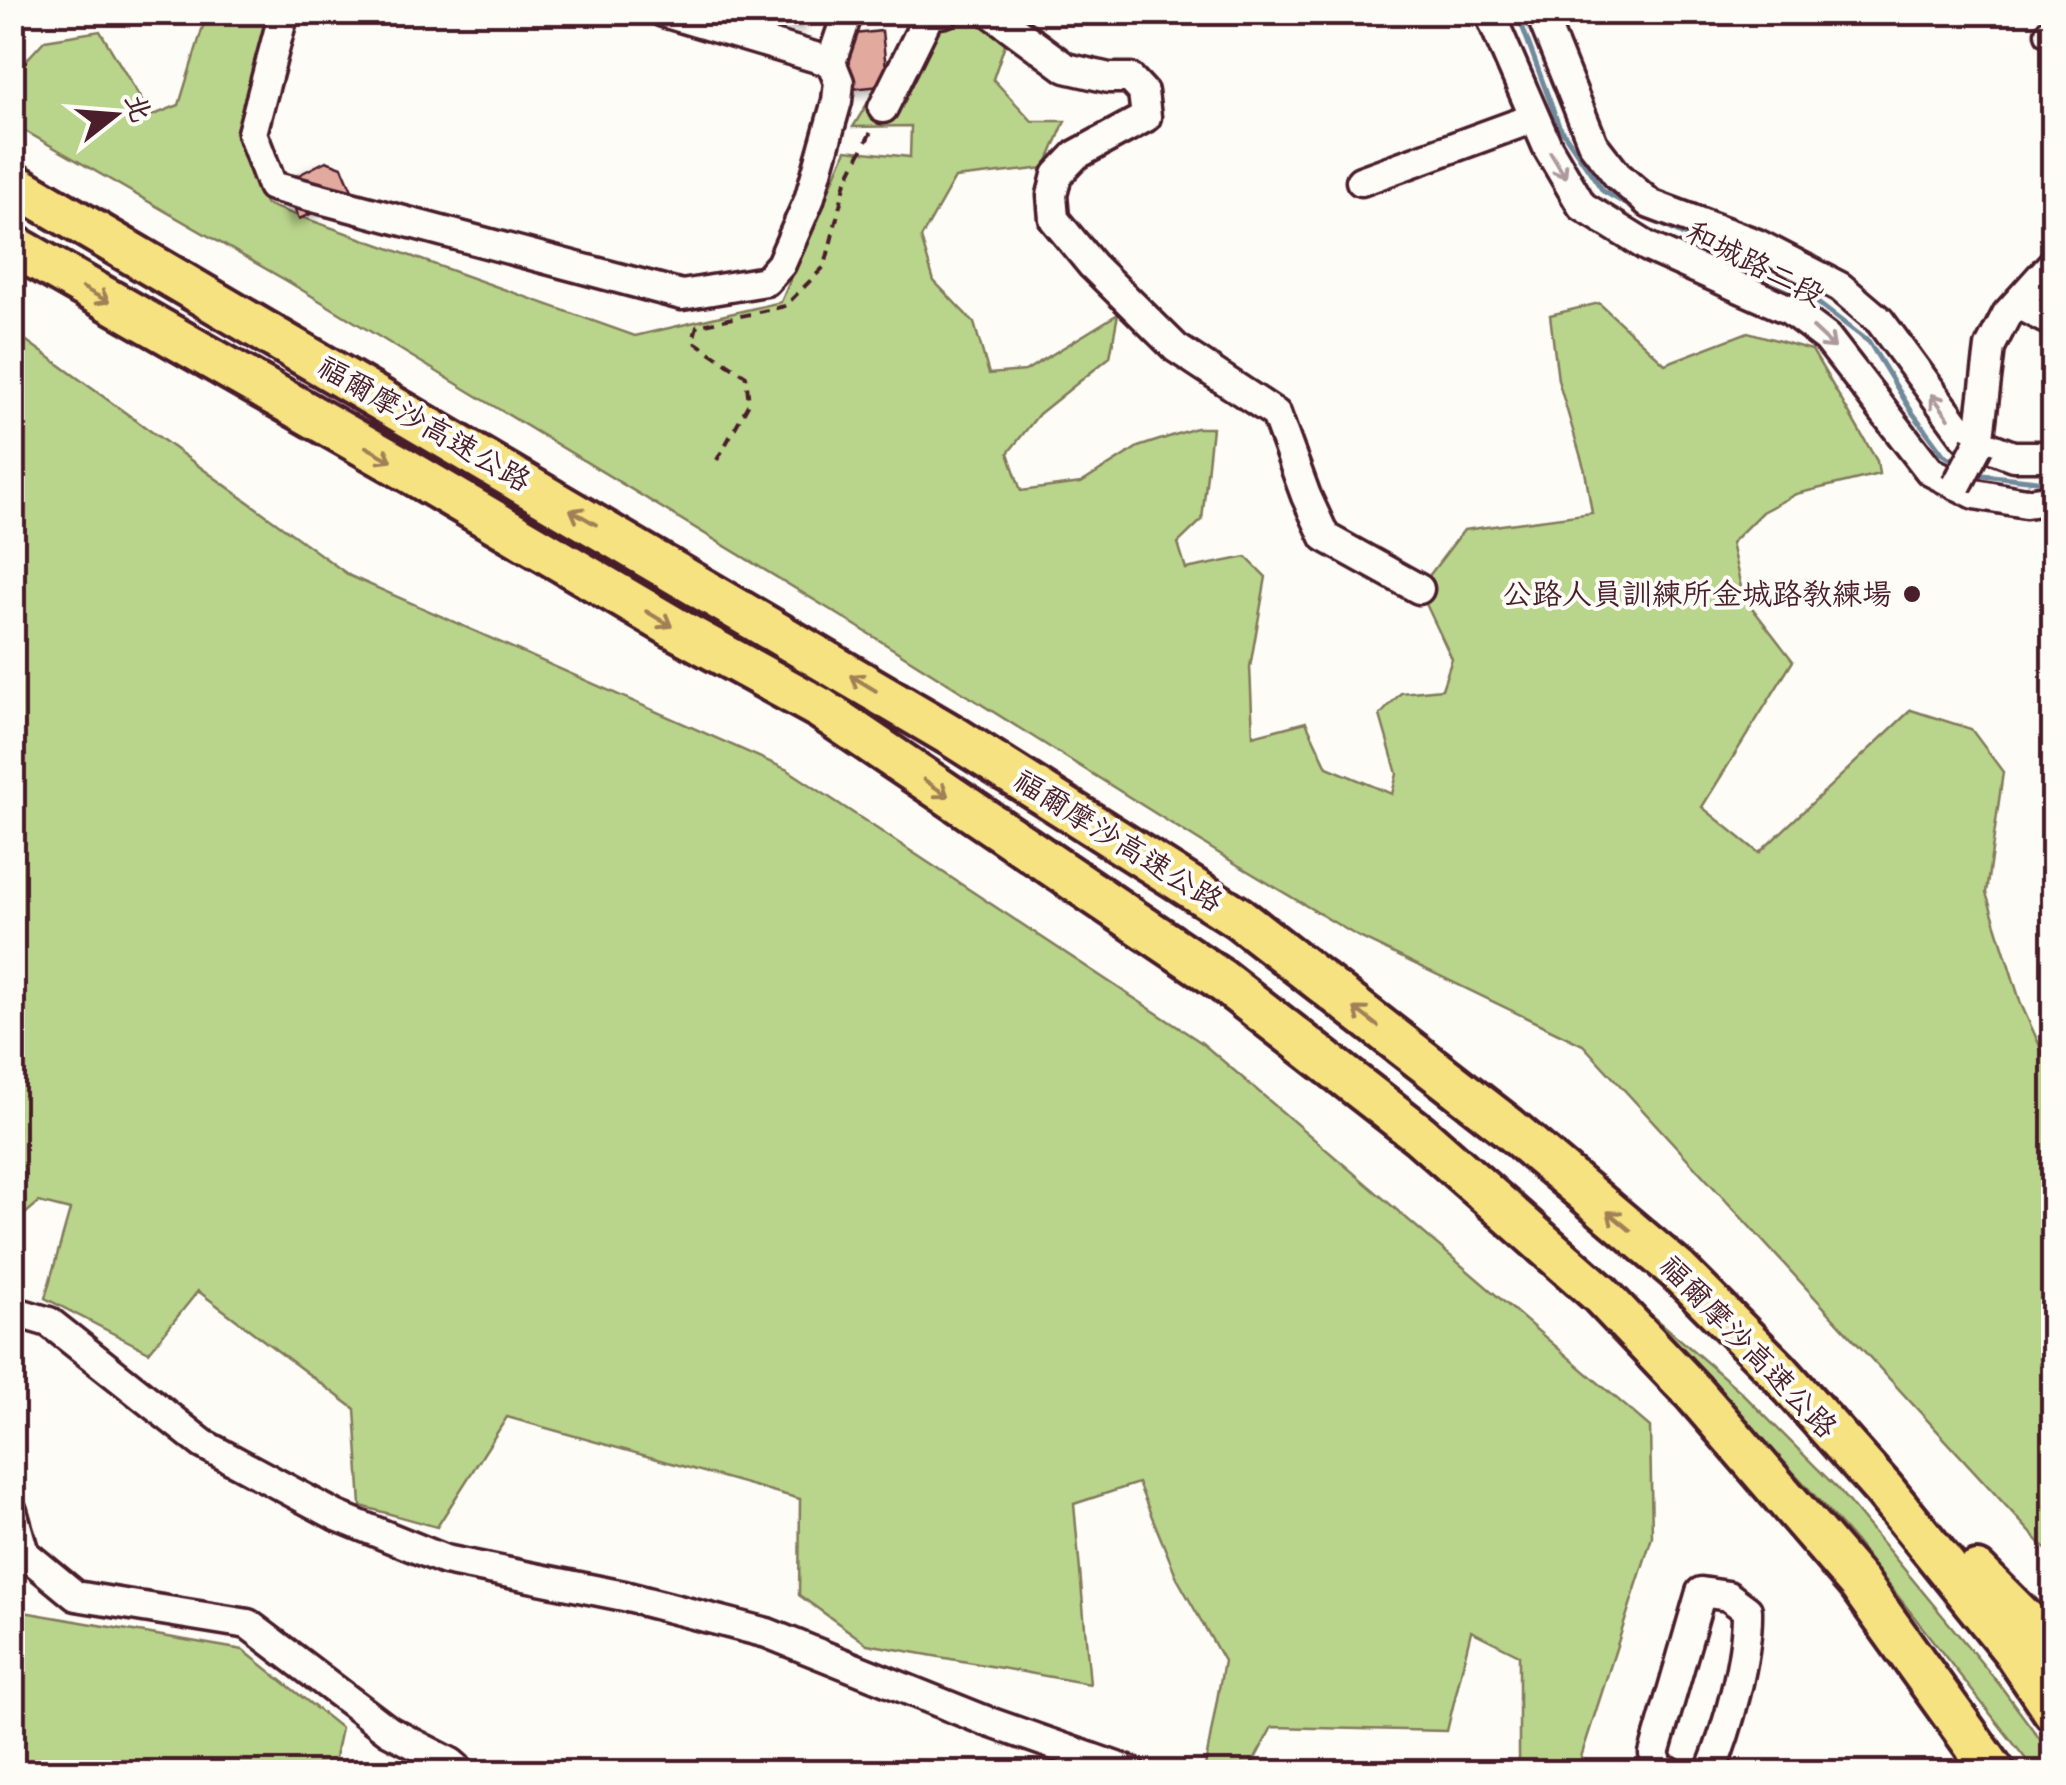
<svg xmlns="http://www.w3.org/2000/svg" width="2066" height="1785" font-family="Pangolin,'LXGW WenKai TC',sans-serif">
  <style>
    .green { fill: #b9d48b; stroke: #827a5b; stroke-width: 2.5 }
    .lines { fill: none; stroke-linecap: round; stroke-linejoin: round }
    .stream { stroke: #6f8a9c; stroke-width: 5 }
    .building { fill: #e2a99e; stroke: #4a1f2b; stroke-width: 2.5; filter: url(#shadow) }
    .minor-casing { stroke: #4a1f2b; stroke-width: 35 }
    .highway-casing { stroke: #4a1f2b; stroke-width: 48 }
    .path { stroke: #4a1f2b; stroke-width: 4; stroke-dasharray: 10 8; stroke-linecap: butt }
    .minor { stroke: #fdfcf7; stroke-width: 28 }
    .highway { stroke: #f6e281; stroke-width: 40 }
    .minor-bridge-casing { stroke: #4a1f2b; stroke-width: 35; stroke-linecap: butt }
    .minor-bridge { stroke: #fdfcf7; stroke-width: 28 }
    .oneway { stroke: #ac999b }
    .oneway2 { stroke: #a08056 }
    .poi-dot { fill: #4a1f2b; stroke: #fdfcf7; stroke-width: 4 }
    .labels { text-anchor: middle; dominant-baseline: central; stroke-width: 8; stroke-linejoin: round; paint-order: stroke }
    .street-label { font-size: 30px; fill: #4a1f2b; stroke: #fdfcf7 }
    .poi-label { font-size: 30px; fill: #4a1f2b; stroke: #fdfcf7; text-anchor: end }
  </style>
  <defs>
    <filter id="shadow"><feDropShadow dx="-7" dy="7" stdDeviation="5" flood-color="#0004"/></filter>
  </defs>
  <rect width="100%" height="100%" fill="#fdfcf7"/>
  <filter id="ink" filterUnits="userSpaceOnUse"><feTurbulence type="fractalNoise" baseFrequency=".01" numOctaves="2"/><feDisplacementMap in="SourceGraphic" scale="20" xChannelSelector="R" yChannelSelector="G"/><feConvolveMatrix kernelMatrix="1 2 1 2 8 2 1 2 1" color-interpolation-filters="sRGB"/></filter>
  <g filter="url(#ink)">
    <!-- green -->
    <path class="green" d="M207 13H271L243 132 265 204 635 336 781 302 846 150 910 157 911 126 853 127 915 25 995 20 1006 41 993 79 1032 121H1065L1045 168 955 178 921 238 934 281 974 323 989 374 1025 371 1118 314 1110 357 1039 414 1008 453 1021 491 1081 483 1138 447 1196 428H1212L1202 520 1178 543 1186 569 1246 557 1266 577 1250 667 1253 736 1306 722 1327 767 1392 794 1397 774 1380 715 1401 693 1442 689 1452 659 1419 589 1464 530 1592 513 1585 471 1558 380 1550 315 1599 303 1665 364 1748 332 1812 350 1877 461 1879 474 1796 494 1762 512 1731 543 1743 596 1793 661 1702 807 1759 853 1911 710 1971 729 2003 772 1986 893 2021 1004 2053 1075V1557L1583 1045 1357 936 1236 864 839 615 287 281 13 124V63L20 67 45 40 100 31 151 116 179 105Z
      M13 331 350 576 788 770 1202 1043 1650 1427 1652 1537 1581 1757 1598 1772H1519V1655L1471 1631 1447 1731 1272 1727 1248 1772H1204L1224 1661 1178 1580 1138 1483 1074 1504 1090 1684 867 1644 799 1595 800 1499 507 1417 437 1527 361 1506 355 1409 198 1291 149 1352 45 1298 70 1210 39 1202 12 1225Z
      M1574 1248 1740 1391 1837 1488 1999 1684 2053 1757V1772H2036L1853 1539 1808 1488 1746 1420Z
      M12 1610 243 1650 341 1728 332 1772H13Z"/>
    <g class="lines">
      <!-- stream -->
      <path class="stream" d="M1517 12 1559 126 1603 191 1640 212
        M1649 218 1814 300 1869 342 1912 412 1943 454 1957 463
        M1974 474 2046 482 2054 480"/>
    </g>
    <!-- building -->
    <path class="building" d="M765 12H813L809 25Z
      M882 31 886 68 881 86 852 89 845 35Z
      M326 161 342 167 354 195 299 219 283 183Z"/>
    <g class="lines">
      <defs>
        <path id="minor" d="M284 12 252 133 272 186 682 295 766 281 781 264 809 200 837 101 839 82 831 62 848 12
          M663 12 831 62
          M990 12 1066 68 1109 78H1130L1143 92 1146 117 1076 155 1057 175 1052 195 1054 219 1092 265 1176 348 1276 414 1306 496 1325 537 1419 589
          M1489 12 1548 148 1582 206 1648 247 1790 310 1827 338 1930 471 1975 494 2026 503 2054 499
          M1540 12 1593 144 1617 175 1650 204 1757 244 1840 287 1880 321 1966 438 2013 456H2054
          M2050 33 2054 29
          M883 108 929 15 945 12
          M1361 181 1534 118
          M2017 304 2054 323
          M1978 445 1990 347 2007 314 2054 262
          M12 1311 49 1322 203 1444 337 1516 445 1560 624 1596 767 1633 986 1721 1131 1772
          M12 1511 24 1553 76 1596 248 1624 389 1731 451 1763 461 1772
          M1669 1772 1660 1770 1654 1754 1701 1592 1728 1596 1747 1610C1748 1657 1728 1729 1710 1772"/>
        <path id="highway" d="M12 183 954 737 1239 918 1508 1127 1677 1270 1779 1372 1884 1490 2013 1650 2054 1711
          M12 245 405 469 680 631 820 708 1220 979 1419 1134 1600 1294 1695 1394 1860 1585 1994 1772
          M1977 1572 2054 1649"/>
      </defs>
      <!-- minor casing -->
      <use href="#minor" class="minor-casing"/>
      <!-- highway casing -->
      <use href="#highway" class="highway-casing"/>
      <!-- path -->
      <path class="path" d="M717 460 749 403 746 376 693 341 697 326 785 306 825 266 846 181 874 126"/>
      <!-- minor -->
      <use href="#minor" class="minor"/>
      <!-- highway -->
      <use href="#highway" class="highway"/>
      <defs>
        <path id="minor-bridge" d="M1957 485 1978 445"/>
      </defs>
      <!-- minor-bridge casing -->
      <use href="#minor-bridge" class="minor-bridge-casing"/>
      <!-- minor-bridge -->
      <use href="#minor-bridge" class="minor-bridge"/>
    </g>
    <!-- one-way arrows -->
    <defs><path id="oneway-shaft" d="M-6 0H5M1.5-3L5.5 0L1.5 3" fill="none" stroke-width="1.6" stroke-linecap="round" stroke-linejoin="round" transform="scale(2.5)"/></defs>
    <g class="oneway">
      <use href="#oneway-shaft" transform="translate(1558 165) rotate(59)"/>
      <use href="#oneway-shaft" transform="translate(1824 338) rotate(43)"/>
      <use href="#oneway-shaft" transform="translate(1940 406) rotate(-126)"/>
    </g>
    <g class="oneway2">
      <use href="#oneway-shaft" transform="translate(96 295) rotate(29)"/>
      <use href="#oneway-shaft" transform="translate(379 454) rotate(29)"/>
      <use href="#oneway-shaft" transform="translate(583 517) rotate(-150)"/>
      <use href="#oneway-shaft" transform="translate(659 619) rotate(31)"/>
      <use href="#oneway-shaft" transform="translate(863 683) rotate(-149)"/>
      <use href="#oneway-shaft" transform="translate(936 788) rotate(35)"/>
      <use href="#oneway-shaft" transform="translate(1366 1017) rotate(-142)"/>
      <use href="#oneway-shaft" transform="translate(1619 1221) rotate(-140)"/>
    </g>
  </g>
  <!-- markers -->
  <circle class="poi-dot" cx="1912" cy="594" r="10"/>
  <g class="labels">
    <!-- street labels -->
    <g class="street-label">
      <text transform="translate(1755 264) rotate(27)">和城路二段</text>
      <text transform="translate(424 424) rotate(30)">福爾摩沙高速公路</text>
      <text transform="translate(1118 841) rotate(32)">福爾摩沙高速公路</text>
      <text transform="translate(1748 1347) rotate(46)">福爾摩沙高速公路</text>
    </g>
    <!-- poi labels -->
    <g class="poi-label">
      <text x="1892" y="594">公路人員訓練所金城路教練場</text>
    </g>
  </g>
  <!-- margin -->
  <rect width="2066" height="1785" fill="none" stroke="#fdfcf7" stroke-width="50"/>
  <rect x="25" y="25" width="2016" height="1735" fill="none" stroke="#4a1f2b" stroke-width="4" filter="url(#ink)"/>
  <!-- north arrow -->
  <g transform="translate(115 115) rotate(73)" stroke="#fdfcf7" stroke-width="8" paint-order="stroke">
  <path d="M0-8L18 38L0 25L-18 38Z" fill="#4a1f2b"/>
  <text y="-15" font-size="28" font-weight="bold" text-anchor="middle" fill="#4a1f2b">北</text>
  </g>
</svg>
